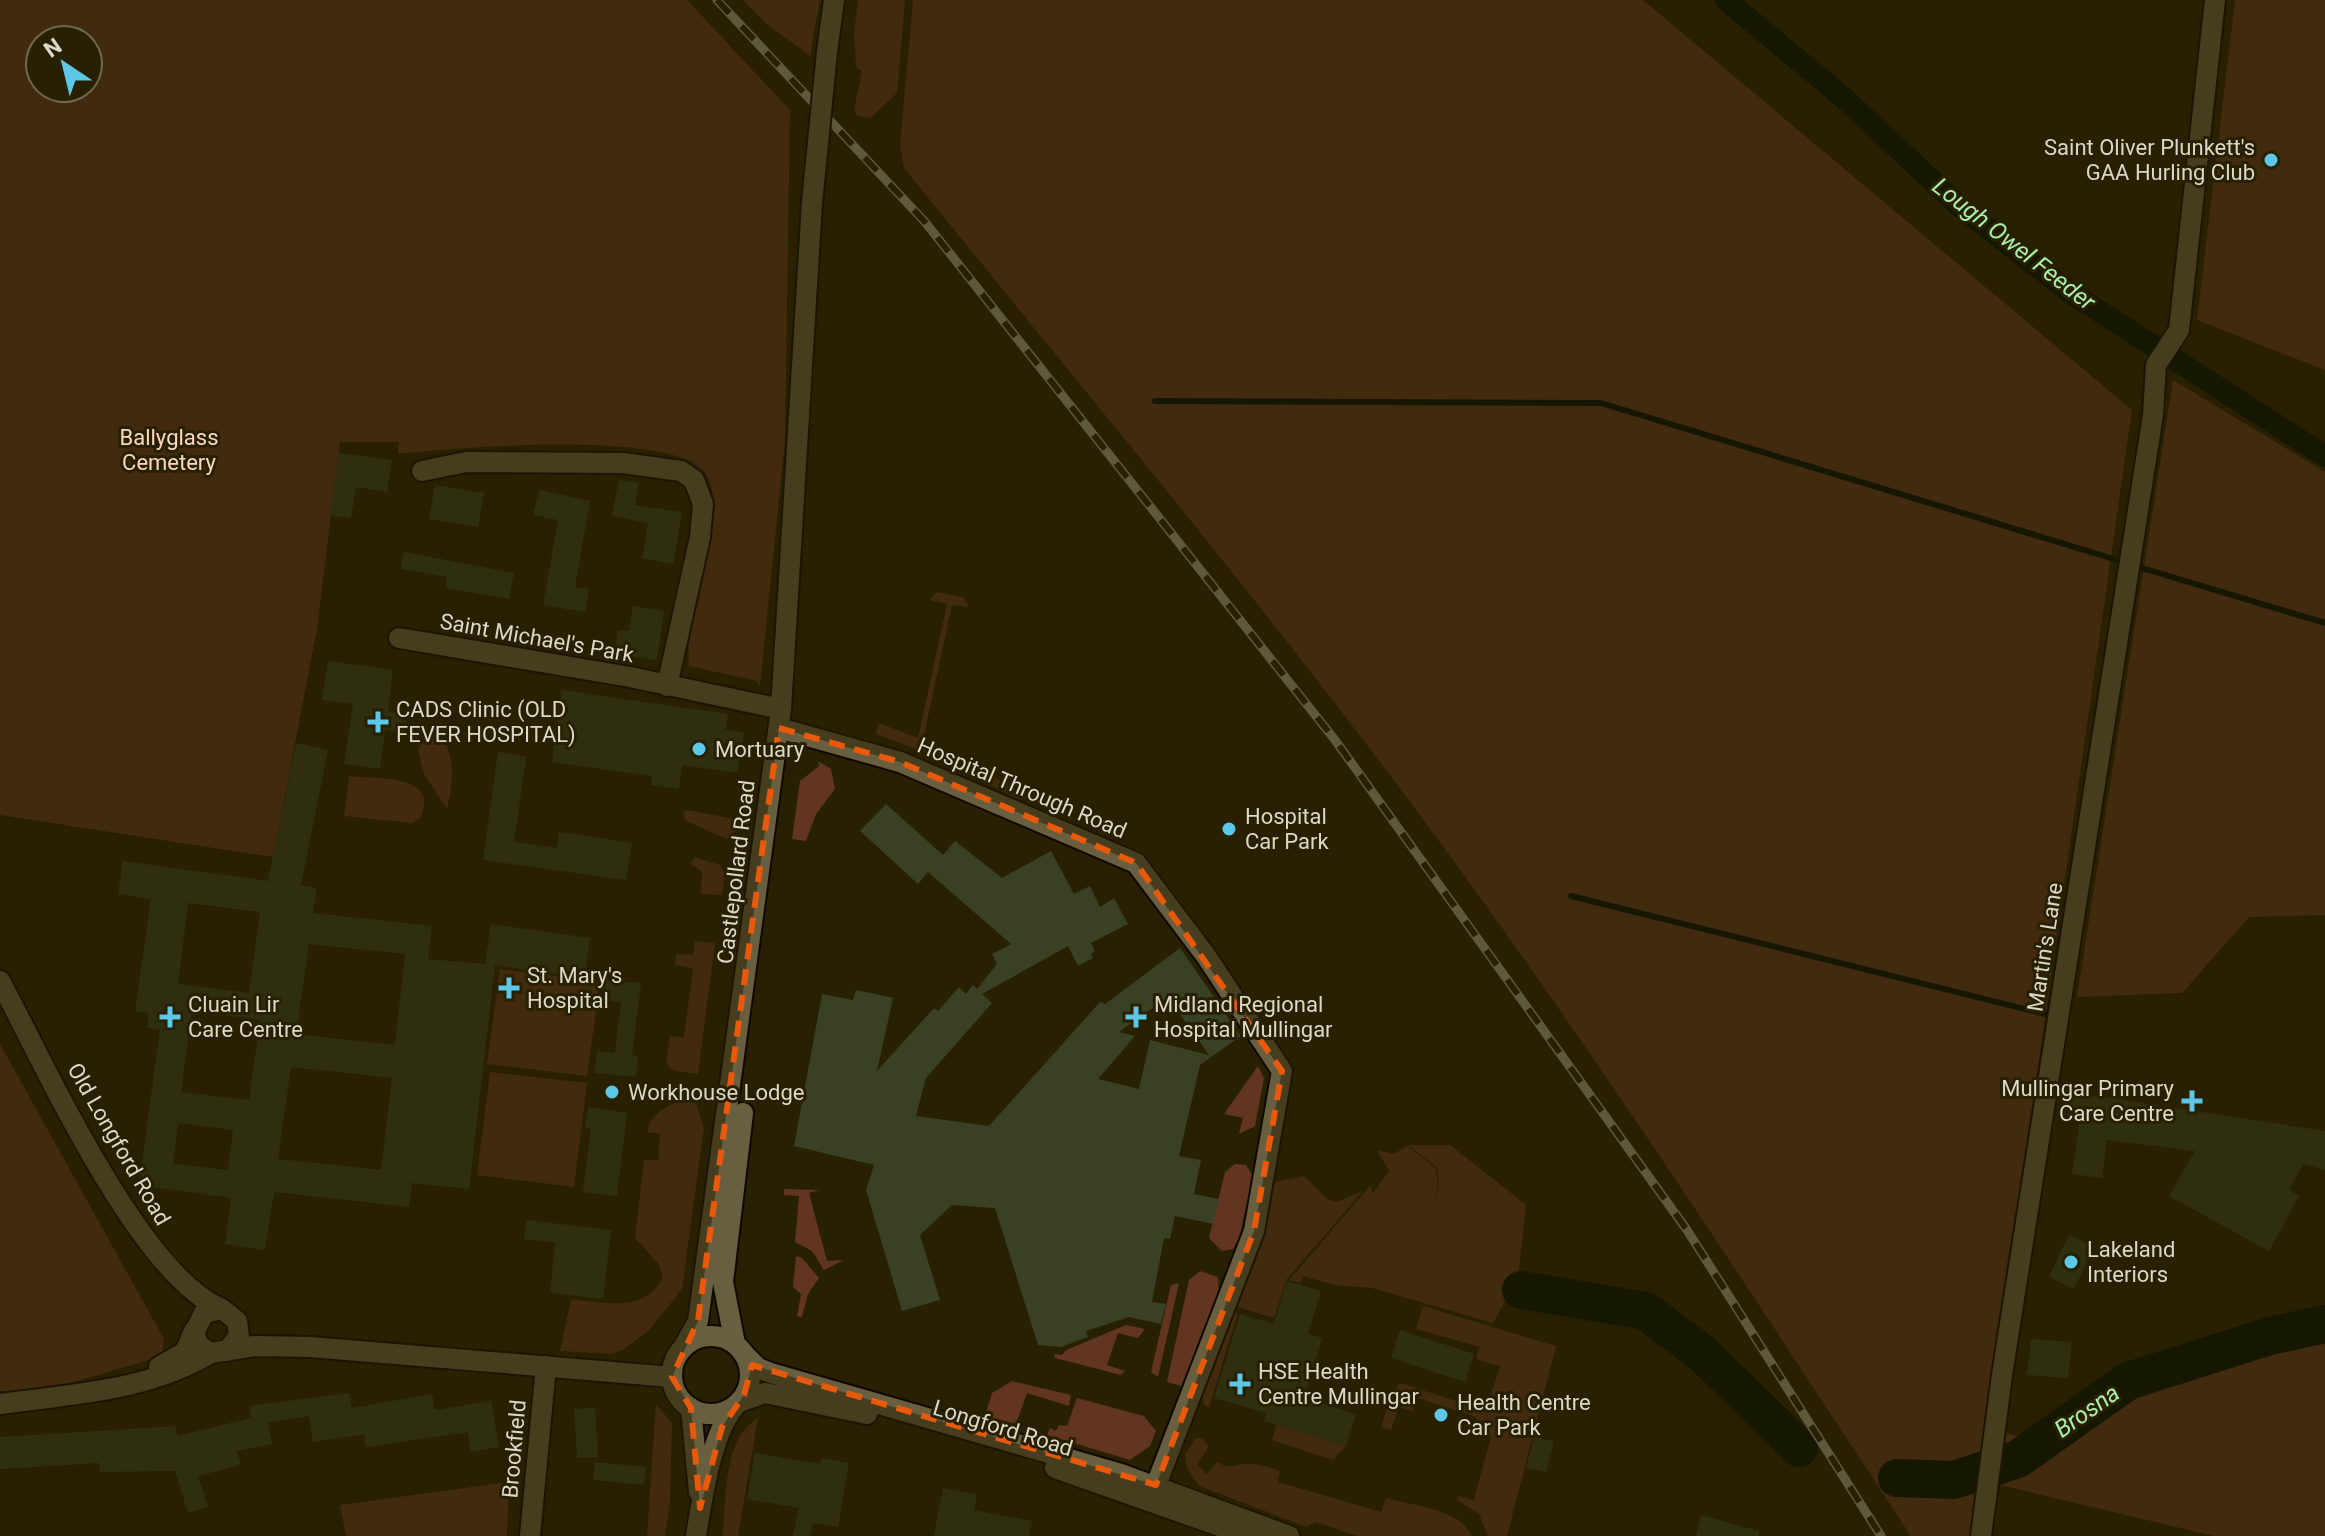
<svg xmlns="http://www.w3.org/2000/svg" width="2325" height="1536" font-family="Roboto,sans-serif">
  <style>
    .green { fill: #623521; fill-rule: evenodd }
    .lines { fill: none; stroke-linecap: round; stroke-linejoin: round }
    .stream { stroke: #000c00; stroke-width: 6 }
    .canal { stroke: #000c00; stroke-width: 22 }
    .river { stroke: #000c00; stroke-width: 38 }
    .building { fill: #394023; fill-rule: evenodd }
    .minor-casing { stroke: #0f0900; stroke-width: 24 }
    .tertiary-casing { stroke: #0f0900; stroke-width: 24 }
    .secondary-casing { stroke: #0f0900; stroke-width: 24 }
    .minor { stroke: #685f40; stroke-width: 20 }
    .tertiary { stroke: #685f40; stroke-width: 20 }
    .secondary { stroke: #685f40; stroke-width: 20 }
    .rail-casing { stroke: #a19b86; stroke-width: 9 }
    .rail { stroke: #282002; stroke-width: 6; stroke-dasharray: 18; stroke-linecap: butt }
    .secondary-bridge-casing { stroke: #0f0900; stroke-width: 24; stroke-linecap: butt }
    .secondary-bridge { stroke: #685f40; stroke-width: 20 }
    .marked { fill: none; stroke: #e8590c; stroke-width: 6; stroke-dasharray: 16 10; stroke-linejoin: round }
    .poi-dot { fill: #5cc7e7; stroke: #282002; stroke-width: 3 }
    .labels { text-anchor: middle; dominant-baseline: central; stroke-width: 6; stroke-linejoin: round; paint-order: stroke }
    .poi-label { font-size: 22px; fill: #dcd7c6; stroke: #282002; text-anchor: start }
    .park-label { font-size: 22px; fill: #f8d5c6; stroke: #282002 }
    .street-label { font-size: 22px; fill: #dcd7c6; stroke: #282002 }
    .water-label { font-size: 24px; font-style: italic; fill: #aaecaa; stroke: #282002 }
  </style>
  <rect width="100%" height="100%" fill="#282002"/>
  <!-- green -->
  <path class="green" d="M0 0H687L790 110 785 440 760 686 757 681 689 666C684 617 716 550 713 498 712 486 708 473 698 466 652 432 458 447 398 454L399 442H340L317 629 273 857 0 815ZM40 40H88V88H40Z
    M743 0H820L810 56 767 24Z
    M858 0H905L897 93 870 118 858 116 854 110 862 71 856 67 854 33Z
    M913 0H1643L2132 410 1971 1536H1911C1754 1298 1600 1059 1431 830 1263 603 1081 387 904 168L900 145Z
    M2235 0H2325V370L2197 320Z
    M2173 380 2325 472V915L2249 917 2182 993 2077 997Z
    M937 592 962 597 968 604 967 607 952 605 923 740 1015 788 1039 795 1040 802 1016 798 927 753 876 734 879 723 918 738 947 604 930 600Z
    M425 733 441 735C456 756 453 785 447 809L424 774 418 751 420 739Z
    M818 761 831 769 835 789 816 814 806 841 792 839 800 781 819 766Z
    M349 776C376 779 442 774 420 818L412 823 344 816Z
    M687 810 745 821V827L730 834 729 840 686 821 683 813Z
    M694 857 720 865 725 874 722 895 701 894 702 872 691 864Z
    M695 941 715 943 698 1074 674 1071 666 1063 670 1036 684 1037 693 968 675 965 676 954 693 955Z
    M500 969 600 982 587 1076 487 1064Z
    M0 1044 164 1339 162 1356 47 1390 0 1391Z
    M1258 1066 1264 1078 1255 1126 1239 1134 1243 1118 1224 1114Z
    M490 1072 587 1083 574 1187 477 1175Z
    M678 1101 696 1103 704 1128 682 1289 649 1330 623 1350 611 1354 560 1351 571 1299C605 1303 646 1313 663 1277L658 1263 635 1238 644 1160H658L660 1134 647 1132C650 1116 663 1108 678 1101Z
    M1408 1145H1450L1526 1205 1518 1278 1493 1323 1372 1288 1334 1285 1303 1276 1300 1283 1289 1280 1370 1186 1373 1193 1389 1171 1377 1150 1393 1154 1408 1146 1436 1169 1438 1187 1432 1210 1439 1186 1437 1168Z
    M1235 1164 1246 1165 1253 1176 1239 1239 1233 1249 1222 1251 1209 1238 1225 1172Z
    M1304 1176 1326 1198 1336 1202 1363 1191 1287 1279 1274 1318 1235 1306 1275 1182Z
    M784 1189 819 1190 809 1193 827 1261 844 1260 824 1270 812 1251 795 1242 799 1196 784 1195Z
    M796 1256 802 1258 819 1278 808 1294 802 1317 797 1316 801 1294 793 1287Z
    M1200 1271 1218 1277 1219 1297 1181 1386 1167 1382 1189 1280Z
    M1179 1283 1158 1377 1151 1372 1171 1285Z
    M1423 1306 1556 1346 1507 1536H1488L1479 1514 1457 1500 1458 1496 1474 1500 1491 1437 1479 1433 1476 1417 1418 1398 1413 1411 1399 1407 1391 1430 1381 1427 1392 1392 1401 1383 1486 1411 1500 1366 1476 1359 1480 1347 1416 1329Z
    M1230 1311 1238 1313 1209 1407 1204 1404 1202 1395Z
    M2325 1324V1536H2214L2000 1485 2005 1433 2031 1439 2107 1383 2214 1338Z
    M1126 1325 1145 1329 1138 1338 1118 1333 1107 1365 1125 1371 1121 1375 1055 1358 1054 1354 1062 1355 1066 1350Z
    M1012 1381 1071 1395 1069 1406 1027 1393 1016 1424 985 1416 992 1393Z
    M1077 1398 1144 1416 1156 1431 1150 1446 1130 1460 1047 1435 1050 1428 1056 1431 1059 1425 1067 1426Z
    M656 1404 672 1423 670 1500 665 1536H647Z
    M758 1418 738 1536H722C727 1499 722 1439 758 1418Z
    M1276 1425 1346 1446 1333 1460 1272 1440Z
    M1196 1438H1202L1209 1446 1197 1465 1207 1474 1217 1462C1228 1469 1233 1466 1244 1464 1255 1462 1270 1468 1280 1471L1278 1482 1381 1512 1386 1498C1413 1506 1459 1508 1472 1536H1357L1316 1522 1307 1527 1199 1486 1187 1469 1185 1454Z
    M509 1482 507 1536H346L340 1505Z"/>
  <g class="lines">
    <!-- stream -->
    <path class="stream" d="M1155 401 1601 403 2117 560
      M2142 568 2325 623
      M1571 896 2053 1016"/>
    <!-- canal -->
    <path class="canal" d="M1726 0 1845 99 1958 205 2071 293 2325 456"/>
    <!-- river -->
    <path class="river" d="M1521 1290 1646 1311 1702 1353 1799 1448
      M1897 1478 1954 1480 2018 1459 2128 1381 2270 1336 2325 1324"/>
  </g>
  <!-- building -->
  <path class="building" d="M339 453 392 460 387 492 356 487 351 518 329 515Z
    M619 480 639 483 635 505 682 512 673 564 642 558 648 523 612 516Z
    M435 485 484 493 478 527 429 519Z
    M539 490 590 501 575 587 589 589 585 612 543 605 558 520 533 515Z
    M404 552 514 573 509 599 446 588 447 577 401 569Z
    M633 606 664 611 657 660 614 654 618 630 629 631Z
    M328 661 393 670 388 711 407 713 405 732 385 730 380 769 344 764 353 704 322 700Z
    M562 690 728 714 725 730 744 733 737 773 682 765 679 789 651 785 652 776 552 762Z
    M296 743 328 750 301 885 317 888 313 913 432 926 428 959 485 964 491 924 590 938 584 978 495 965 469 1189 412 1183 409 1207 274 1192 265 1250 225 1244 231 1198 139 1185 160 1030 147 1028 149 1013 135 1011 151 899 118 894 123 861 268 881ZM188 903 260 912 249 993 178 984ZM309 944 405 954 395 1045 296 1034ZM192 1011 260 1020 249 1100 181 1092ZM291 1067 392 1078 381 1170 278 1159ZM178 1123 233 1130 228 1170 173 1164Z
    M498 752 526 757 514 842 557 848 559 832 632 843 626 880 483 860Z
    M886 804 943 855 955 841 1002 878 1051 851 1074 894 1090 886 1100 907 1114 898 1128 924 1091 943 1095 951 1091 954 1093 958 1078 966 1068 946 982 994 992 1003 926 1078 916 1116 989 1126 1100 1002 1105 1004 1180 948 1241 1036 1200 1065 1179 1156 1201 1160 1194 1194 1219 1199 1213 1224 1175 1216 1170 1239 1164 1238 1152 1302 1166 1304 1161 1324 1129 1317 1086 1331 1088 1337 1061 1347 1038 1345 995 1208 952 1205 920 1235 940 1300 902 1311 866 1190 874 1165 794 1146 822 994 853 1000 856 990 893 998 877 1071 934 1008 938 1011 959 987 966 994 973 985 977 989 997 964 992 954 1011 944 928 872 918 884 860 831ZM1168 997 1209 1055 1150 1040 1139 1089 1098 1079 1135 1036 1119 1032Z
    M606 980 641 983 632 1055 638 1056 636 1077 594 1073 597 1051 615 1053 621 1002 604 1000Z
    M2069 1092 2325 1131V1170L2303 1164 2289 1190 2299 1196 2269 1251 2169 1196 2195 1151 2107 1140 2102 1178 2072 1174 2081 1113 2067 1111Z
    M588 1107 627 1113 617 1196 583 1192 591 1128H585Z
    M526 1220 611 1230 603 1299 550 1293 555 1242 524 1239Z
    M2069 1235 2094 1247 2074 1289 2049 1277Z
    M1287 1281 1321 1291 1308 1334 1322 1338 1304 1398 1356 1414 1346 1446 1264 1421 1267 1413 1214 1398 1240 1314 1274 1324Z
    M1400 1330 1474 1354 1465 1382 1391 1358Z
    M2031 1339 2072 1342 2068 1378 2027 1375Z
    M349 1393 352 1408 432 1394 435 1410 491 1401 499 1447 471 1452 468 1432 366 1447 364 1434 313 1442 309 1416 268 1423 272 1444 237 1451 241 1465 198 1476 208 1507 188 1513 175 1471 100 1472 99 1463 0 1469V1437L176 1426 177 1436 251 1418 249 1406Z
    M595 1408 598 1457 577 1458 574 1409Z
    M1534 1437 1554 1441 1546 1472 1526 1468Z
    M755 1453 820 1464 821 1458 849 1463 838 1527 813 1523 810 1536H793L799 1508 747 1499Z
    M595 1462 646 1467 644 1485 593 1480Z
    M943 1488 977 1494 974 1510 1032 1521 1029 1536H934Z
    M1701 1515 1759 1531V1536H1696Z"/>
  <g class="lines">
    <defs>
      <path id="minor" d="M422 471 466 462 623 463 681 471 694 480 703 504 700 537 667 686
        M399 638 630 677 781 709
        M779 728 900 762 1136 863 1206 956 1282 1071 1254 1231 1156 1485
        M159 1367 185 1352 194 1331
        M0 1404C72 1394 148 1391 211 1353
        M530 1536 546 1366
        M1981 1536 2002 1375 2153 415 2156 365 2179 330 2215 0"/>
      <path id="tertiary" d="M0 981C44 1063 139 1275 222 1309
        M227 1351 239 1336 237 1321 222 1309 204 1313 194 1333 199 1346 211 1353 255 1346 310 1347 672 1377
        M743 1353 758 1368 771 1373 1118 1473 1289 1536
        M739 1402 765 1393 867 1414
        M1055 1468 1248 1536"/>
      <path id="secondary" d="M827 52 834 0
        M672 1375a39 39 0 1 1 78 0a39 39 0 1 1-78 0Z
        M735 1344 723 1282 743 1113
        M683 1348 698 1321 781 709 812 203
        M691 1408 699 1492
        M696 1536C702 1500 711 1434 735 1406"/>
    </defs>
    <!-- minor casing -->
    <use href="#minor" class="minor-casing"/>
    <!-- tertiary casing -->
    <use href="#tertiary" class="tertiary-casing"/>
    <!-- secondary casing -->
    <use href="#secondary" class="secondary-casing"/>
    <!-- minor -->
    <use href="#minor" class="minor"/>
    <!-- tertiary -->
    <use href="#tertiary" class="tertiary"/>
    <!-- secondary -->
    <use href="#secondary" class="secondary"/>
    <defs>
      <path id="rail" d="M717 0 925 222 1335 740 1687 1230 1881 1536"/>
    </defs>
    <!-- rail casing -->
    <use href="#rail" class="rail-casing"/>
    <!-- rail -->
    <use href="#rail" class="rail"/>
    <defs>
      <path id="secondary-bridge" d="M812 203 827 52"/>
    </defs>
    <!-- secondary-bridge casing -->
    <use href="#secondary-bridge" class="secondary-bridge-casing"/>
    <!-- secondary-bridge -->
    <use href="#secondary-bridge" class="secondary-bridge"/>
  </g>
  <!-- marked area -->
  <path d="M0 0H2325V1536H0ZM779 728 900 762 1136 863 1282 1071 1254 1231 1156 1485 752 1365 744 1395 722 1427 700 1508 691 1408 672 1377 698 1321Z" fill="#282002" fill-opacity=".55" fill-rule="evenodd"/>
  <path class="marked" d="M779 728 900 762 1136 863 1282 1071 1254 1231 1156 1485 752 1365 744 1395 722 1427 700 1508 691 1408 672 1377 698 1321Z"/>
  <!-- markers -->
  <g class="poi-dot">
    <circle cx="2271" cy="160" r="8"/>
    <path d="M374 710h8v8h8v8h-8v8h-8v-8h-8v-8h8z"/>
    <circle cx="699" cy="749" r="8"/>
    <circle cx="1229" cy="829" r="8"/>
    <path d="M505 976h8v8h8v8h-8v8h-8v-8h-8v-8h8z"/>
    <path d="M166 1005h8v8h8v8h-8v8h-8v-8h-8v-8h8z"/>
    <path d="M1132 1005h8v8h8v8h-8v8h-8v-8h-8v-8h8z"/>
    <circle cx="612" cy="1092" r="8"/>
    <path d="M2188 1089h8v8h8v8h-8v8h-8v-8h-8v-8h8z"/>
    <circle cx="2071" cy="1262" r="8"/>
    <path d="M1236 1372h8v8h8v8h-8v8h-8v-8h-8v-8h8z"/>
    <circle cx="1441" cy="1415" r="8"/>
  </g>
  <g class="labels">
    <!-- poi labels -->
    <g class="poi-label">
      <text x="2255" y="147" text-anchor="end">Saint Oliver Plunkett's<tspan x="2255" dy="25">GAA Hurling Club</tspan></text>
      <text x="396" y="709">CADS Clinic (OLD<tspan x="396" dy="25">FEVER HOSPITAL)</tspan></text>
      <text x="715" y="749">Mortuary</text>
      <text x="1245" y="816">Hospital<tspan x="1245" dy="25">Car Park</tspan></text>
      <text x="527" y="975">St. Mary's<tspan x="527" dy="25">Hospital</tspan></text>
      <text x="188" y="1004">Cluain Lir<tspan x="188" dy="25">Care Centre</tspan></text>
      <text x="1154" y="1004">Midland Regional<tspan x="1154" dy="25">Hospital Mullingar</tspan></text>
      <text x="2174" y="1088" text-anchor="end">Mullingar Primary<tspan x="2174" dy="25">Care Centre</tspan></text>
      <text x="628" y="1092">Workhouse Lodge</text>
      <text x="2087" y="1249">Lakeland<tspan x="2087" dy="25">Interiors</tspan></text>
      <text x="1258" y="1371">HSE Health<tspan x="1258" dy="25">Centre Mullingar</tspan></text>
      <text x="1457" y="1402">Health Centre<tspan x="1457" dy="25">Car Park</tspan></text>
    </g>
    <!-- park labels -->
    <g class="park-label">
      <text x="169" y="437">Ballyglass<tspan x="169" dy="25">Cemetery</tspan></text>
    </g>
    <!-- street labels -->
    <g class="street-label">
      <text transform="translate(537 638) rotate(10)">Saint Michael's Park</text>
      <text transform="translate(1022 788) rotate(23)">Hospital Through Road</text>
      <text transform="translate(736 872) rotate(-83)">Castlepollard Road</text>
      <text transform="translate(2045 947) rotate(-81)">Martin's Lane</text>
      <text transform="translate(119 1144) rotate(60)">Old Longford Road</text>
      <text transform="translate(1003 1428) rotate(17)">Longford Road</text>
      <text transform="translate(514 1449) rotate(-85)">Brookfield</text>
    </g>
    <!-- water labels -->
    <g class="water-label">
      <text transform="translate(2014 244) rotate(38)">Lough Owel Feeder</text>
      <text transform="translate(2087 1411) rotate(-35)">Brosna</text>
    </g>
  </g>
  <!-- north arrow -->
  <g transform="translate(64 64) rotate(325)"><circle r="38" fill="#282002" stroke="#706950" stroke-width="2"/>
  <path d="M0-6L14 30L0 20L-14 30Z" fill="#5cc7e7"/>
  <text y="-12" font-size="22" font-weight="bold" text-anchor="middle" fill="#dcd7c6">N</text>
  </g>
</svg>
